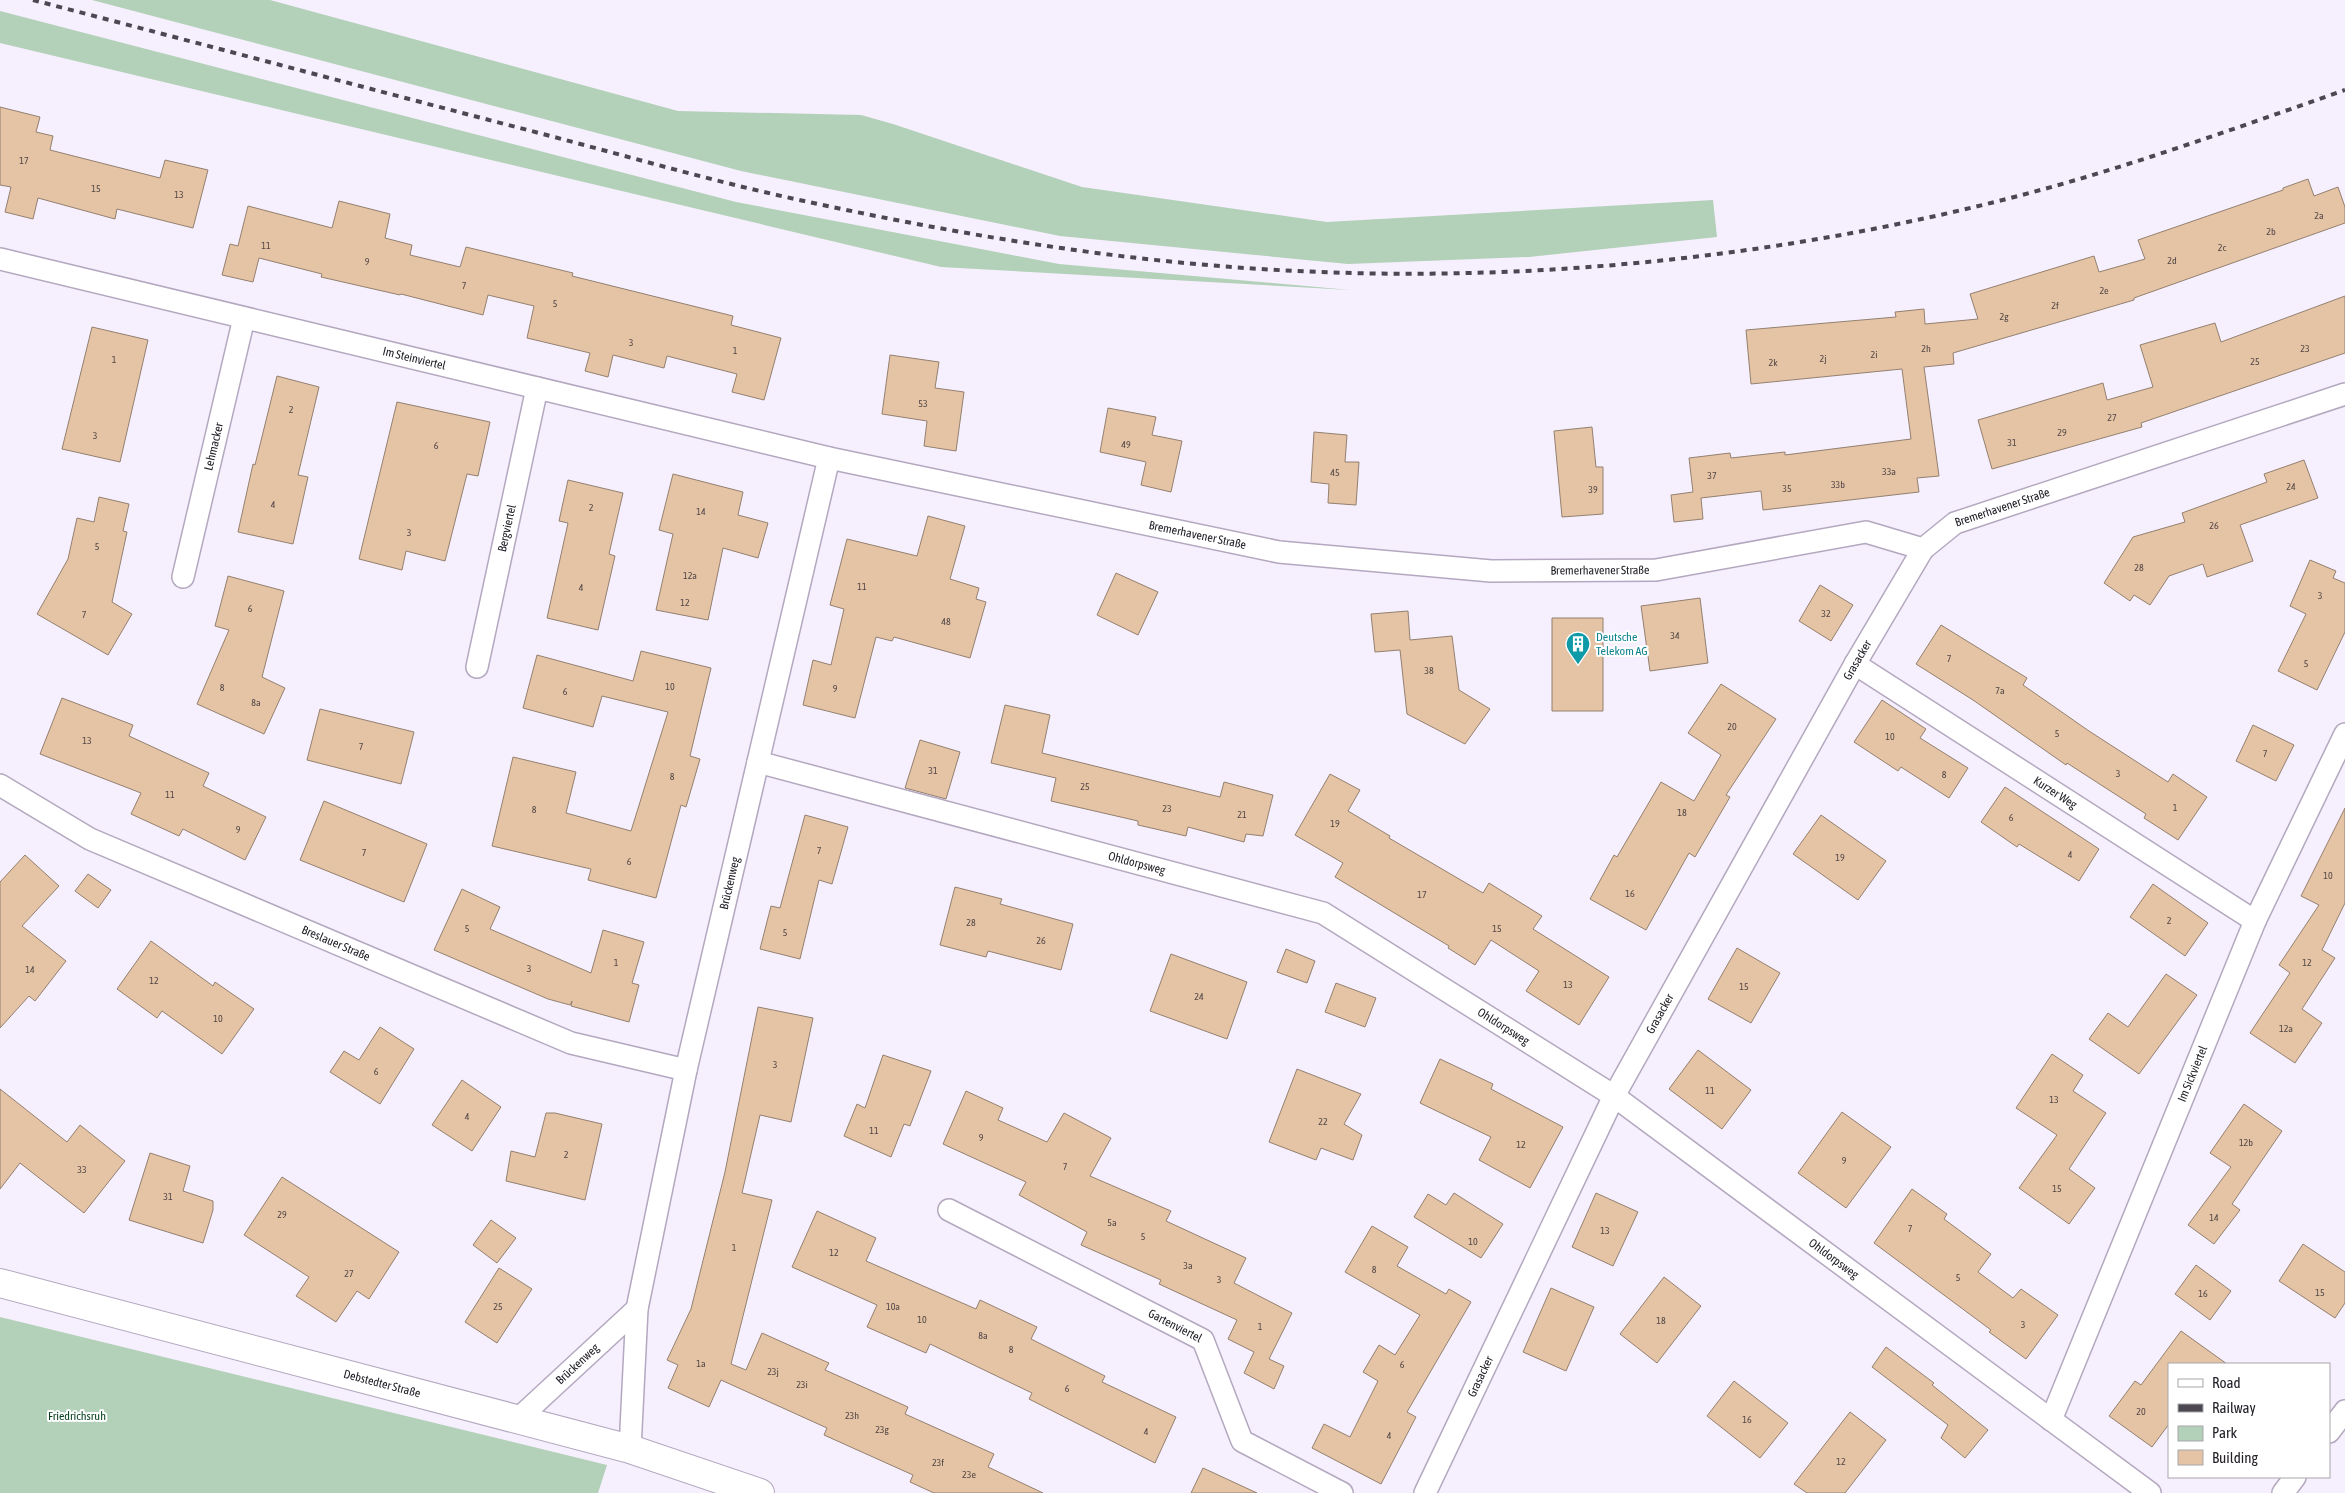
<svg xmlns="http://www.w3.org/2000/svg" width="2345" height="1493" font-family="'Asap Condensed',sans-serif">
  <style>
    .green { fill: #b3d0b8 }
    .building { fill: #e5c3a5; stroke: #93806f }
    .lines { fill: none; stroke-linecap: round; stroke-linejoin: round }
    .street-casing { stroke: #b3a8bf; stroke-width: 24 }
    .secondary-casing { stroke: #b3a8bf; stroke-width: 30 }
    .street { stroke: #fff; stroke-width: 21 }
    .secondary { stroke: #fff; stroke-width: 28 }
    .rail { stroke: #4c4851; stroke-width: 4; stroke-dasharray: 6 6; stroke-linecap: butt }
    .labels { text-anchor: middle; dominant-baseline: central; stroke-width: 4; stroke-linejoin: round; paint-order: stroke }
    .number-label { font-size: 10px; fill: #544947 }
    .street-label { font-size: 12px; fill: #242028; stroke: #fff }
    .culture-label { font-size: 12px; fill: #0d838f; stroke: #fff; text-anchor: start }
    .park-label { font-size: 12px; fill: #033f1a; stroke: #fff }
  </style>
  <rect width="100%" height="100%" fill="#f6effe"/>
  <!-- green -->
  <path class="green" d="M92 0H270L678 111 861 115 893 124 1082 187 1327 222 1713 200 1717 237 1529 257 1348 264 1060 236 741 171Z
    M0 11 736 202 1059 264 1350 290 941 267 0 43Z
    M0 1317 607 1465 598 1493H0Z"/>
  <!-- building -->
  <path class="building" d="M0 107 40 117 36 132 53 136 50 150 160 178 165 160 208 170 193 228 117 209 115 219 38 198 33 219 5 212 11 187 0 185Z
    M2308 179 2314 196 2338 187 2345 207V223L2134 298V300L1953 353 1954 364 1924 367 1939 476 1917 478 1919 492 1763 510 1761 491 1701 498 1703 519 1674 522 1671 495 1693 492 1689 458 1730 453 1731 458 1785 452V455L1911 439 1902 369 1751 384 1746 330 1896 317 1895 312 1924 309 1925 324 1978 319 1970 294 2094 256 2099 272 2145 259 2138 240 2283 190V188Z
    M339 201 390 214 385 238 412 245 410 255 460 267 466 247 573 273 572 276 733 316 731 325 781 338 764 400 732 392 737 374 667 356 664 368 613 355 608 377 585 371 590 353 527 338 534 306 488 295 483 315 401 294 400 295 321 277 322 274 259 258 253 282 222 275 230 244 238 246 248 206 332 228Z
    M2345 296V353L2141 423 2142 427 1992 469 1978 420 2103 383 2107 400 2153 387 2140 345 2215 323 2221 342Z
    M92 327 148 340 120 462 62 449Z
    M890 355 939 362 935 388 964 392 956 451 924 446 927 421 882 414Z
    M277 376 319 387 298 475 308 477 293 544 238 532 253 464 255 465Z
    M397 402 490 422 478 476 467 474 445 561 406 551 402 570 359 559Z
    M1108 408 1156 417 1152 435 1182 441 1171 492 1141 485 1146 462 1100 452Z
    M1592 427 1596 467H1603V514L1562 517 1554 431Z
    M1314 432 1347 435 1345 462H1359L1356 505 1328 503 1329 484 1311 482Z
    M2304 460 2318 498 2240 525 2253 561 2207 577 2203 564 2169 576 2150 605 2134 595 2130 601 2104 583 2133 537 2185 522 2182 513 2267 482 2264 474Z
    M673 474 743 492 738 515 768 523 758 558 723 548 708 620 656 610 673 534 659 530Z
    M568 480 623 493 609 554 615 556 598 630 547 618 568 523 559 521Z
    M99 497 129 504 123 531 127 532 112 602 132 614 108 655 37 614 68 559 77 518 94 522Z
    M928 516 965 526 950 579 979 588 976 599 986 602 970 658 894 637 892 641 876 637 855 718 803 705 813 660 831 665 844 609 830 605 847 539 917 556Z
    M2310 560 2336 571 2333 578 2345 583V632L2317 690 2278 671 2306 614 2290 606Z
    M1116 573 1158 592 1138 635 1097 615Z
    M228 576 284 591 262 677 285 688 264 734 197 704 229 630 215 626Z
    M1820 585 1853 605 1831 641 1799 621Z
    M1700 598 1708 663 1650 671 1641 606Z
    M1408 611 1410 640 1452 636 1459 690 1490 709 1465 744 1407 714 1400 650 1375 652 1371 614Z
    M1552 618H1603V711H1552Z
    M1941 625 2027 678 2023 685 2089 731 2168 782 2173 774 2207 797 2178 840 2144 818 2146 814 2067 763 2066 765 1973 700 1916 664Z
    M641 651 711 668 690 756 700 759 686 807 681 805 656 898 588 880 591 869 492 846 513 757 576 772 566 813 631 831 668 712 602 696 593 727 523 708 537 655 633 681Z
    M1721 684 1776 719 1726 795 1730 797 1695 857 1689 853 1646 930 1590 899 1614 855 1617 857 1661 782 1694 801 1721 755 1688 733Z
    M62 698 133 725 129 736 209 773 203 786 266 817 245 860 183 829 179 836 131 814 141 793 40 754Z
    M1882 700 1926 729 1920 738 1968 768 1949 798 1901 767 1898 771 1854 742Z
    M1005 705 1050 715 1042 753 1220 797 1224 782 1273 795 1263 836 1246 834 1244 842 1188 827 1186 836 1138 825V821L1051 801 1056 778 991 763Z
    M320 709 414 732 401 784 307 760Z
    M2253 725 2294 745 2276 781 2236 761Z
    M920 740 960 752 946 799 905 788Z
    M1330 774 1360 790 1348 811 1390 836 1389 838 1483 893 1489 883 1542 916 1533 929 1609 977 1579 1025 1526 991 1539 971 1491 940 1475 965 1448 948 1449 946 1335 877 1343 863 1295 835Z
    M2005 787 2099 849 2079 881 2019 844 2017 847 1981 822Z
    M324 801 427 844 404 902 300 860Z
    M2345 808V903L2322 950 2335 958 2302 1009 2322 1023 2295 1063 2250 1033 2290 973 2279 965 2319 905 2301 896Z
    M805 815 848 827 832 884 819 880 800 959 760 949 771 906 780 908Z
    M1821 815 1886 861 1858 900 1793 854Z
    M25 855 59 886 22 926 66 961 35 1001 29 996 0 1028V882Z
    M88 874 111 890 98 908 75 891Z
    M2153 884 2208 923 2185 956 2130 917Z
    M955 887 1002 899 1000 904 1073 924 1061 970 988 951 986 957 940 945Z
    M462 889 500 907 490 929 591 973 603 930 644 942 632 983 639 985 629 1022 571 1006 572 1001 570 1005 548 999 434 950Z
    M151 941 213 986 215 982 254 1009 222 1054 162 1011 157 1018 117 989Z
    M1737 948 1780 973 1751 1023 1708 999Z
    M1286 949 1315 961 1307 983 1277 972Z
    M1171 954 1247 982 1227 1039 1150 1011Z
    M2166 974 2197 995 2139 1074 2089 1039 2108 1013 2128 1027Z
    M1336 983 1376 998 1365 1027 1325 1012Z
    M758 1007 813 1018 791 1122 760 1115 742 1193 772 1200 731 1364 746 1370 762 1333 829 1363 825 1370 908 1407 905 1414 994 1454 988 1467 1043 1493H934L910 1482 913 1475 824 1435 827 1428 721 1380 709 1407 668 1388 678 1365 667 1360 691 1309 725 1172Z
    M380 1027 414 1049 380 1104 330 1072 344 1051 359 1060Z
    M1698 1050 1751 1090 1722 1129 1669 1089Z
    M2052 1054 2083 1075 2073 1091 2106 1113 2069 1169 2095 1188 2069 1224 2019 1188 2057 1135 2016 1108Z
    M883 1055 931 1071 910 1126 904 1124 891 1157 844 1136 857 1104 865 1108Z
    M1440 1059 1493 1084 1491 1089 1563 1127 1530 1188 1479 1160 1491 1137 1420 1103Z
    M1297 1069 1361 1094 1344 1124 1362 1135 1353 1160 1321 1148 1316 1160 1269 1142Z
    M462 1080 501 1107 472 1151 432 1125Z
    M0 1089 67 1142 80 1125 125 1161 84 1213 20 1163 0 1189Z
    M966 1091 1003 1108 998 1120 1047 1142 1064 1113 1111 1138 1090 1176 1171 1211 1166 1221 1246 1258 1234 1283 1292 1313 1269 1359 1284 1366 1274 1389 1244 1373 1254 1352 1228 1339 1237 1320 1159 1284 1161 1280 1081 1245 1087 1232 1019 1195 1026 1182 943 1144Z
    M2244 1104 2282 1131 2232 1204 2240 1210 2214 1244 2188 1225 2231 1167 2210 1153Z
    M1842 1112 1891 1147 1846 1208 1798 1173Z
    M546 1113H555L602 1124 585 1200 506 1181 511 1151 535 1157Z
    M150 1153 190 1166 183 1191 213 1201V1210L203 1243 129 1220Z
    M282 1177 399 1252 369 1299 357 1291 336 1322 296 1296 309 1277 244 1235Z
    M1912 1189 1947 1214 1944 1219 1991 1254 1978 1272 2013 1298 2021 1289 2058 1315 2026 1359 1989 1332 1991 1330 1874 1243Z
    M1454 1193 1503 1224 1481 1258 1414 1217 1428 1194 1446 1205Z
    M1596 1193 1638 1212 1613 1266 1572 1247Z
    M817 1211 876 1238 866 1261 976 1309 980 1300 1037 1327 1031 1339 1105 1376 1102 1382 1176 1417 1155 1463 1029 1399 1032 1393 930 1344 926 1353 867 1327 877 1305 792 1267Z
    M491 1220 516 1238 497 1263 473 1245Z
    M1372 1226 1408 1247 1397 1266 1446 1294 1449 1289 1471 1302 1407 1412 1416 1417 1381 1484 1312 1448 1324 1424 1350 1437 1378 1381 1363 1372 1379 1345 1395 1355 1420 1315 1345 1272Z
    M2303 1244 2345 1272V1303L2335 1318 2279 1281Z
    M2196 1265 2231 1291 2210 1320 2175 1294Z
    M499 1268 532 1289 497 1343 465 1322Z
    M1664 1277 1701 1306 1657 1363 1620 1334Z
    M1551 1288 1594 1307 1566 1371 1523 1352Z
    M2181 1331 2227 1364H2169V1424L2152 1447 2109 1416 2135 1381 2141 1385Z
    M1886 1347 1934 1383 1932 1385 1988 1430 1965 1458 1941 1438 1948 1425 1872 1367Z
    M1734 1381 1788 1423 1760 1458 1707 1416Z
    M1850 1412 1886 1440 1845 1493H1807L1794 1484Z
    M1203 1468 1257 1493H1191Z"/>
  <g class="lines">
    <defs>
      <g id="street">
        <path id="s1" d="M0 259 829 458 1279 552 1491 571 1656 570 1866 532 1923 549"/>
        <path id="s2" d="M183 577 244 318"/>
        <path id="s3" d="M1855 664 2255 921"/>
        <path id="s4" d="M477 667 537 388"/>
        <path id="s5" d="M758 762 1323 913 1614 1096 2150 1493"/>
        <path id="s6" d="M0 785 90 839 571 1043 686 1070"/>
        <path id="s7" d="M949 1210 1203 1340 1242 1441 1342 1493"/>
        <path id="s8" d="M518 1419 637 1309"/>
        <path id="s9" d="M2051 1420 2255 921 2345 734"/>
        <path d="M2329 1432 2345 1411"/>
        <path id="s10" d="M630 1449 637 1309 686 1070 829 458"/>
        <path id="s11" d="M1425 1493 1614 1096 1855 664 1923 549 1955 523 2345 394"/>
        <path d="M2283 1493 2295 1477"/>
      </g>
      <g id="secondary">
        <path id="s12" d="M0 1283 630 1449 760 1493"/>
      </g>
    </defs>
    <!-- street casing -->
    <use href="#street" class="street-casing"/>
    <!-- secondary casing -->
    <use href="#secondary" class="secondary-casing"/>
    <!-- street -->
    <use href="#street" class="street"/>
    <!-- secondary -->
    <use href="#secondary" class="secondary"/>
    <!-- rail -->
    <path class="rail" d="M33 0C202 44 370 89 539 133 627 156 715 182 804 201 975 238 1147 266 1322 272 1573 282 1844 249 2086 177 2173 151 2259 120 2345 90"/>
  </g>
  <!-- icons -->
  <defs>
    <symbol id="building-pin" viewBox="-11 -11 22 30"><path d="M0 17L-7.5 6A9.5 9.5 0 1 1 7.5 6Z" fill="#0f9aa8" stroke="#fff"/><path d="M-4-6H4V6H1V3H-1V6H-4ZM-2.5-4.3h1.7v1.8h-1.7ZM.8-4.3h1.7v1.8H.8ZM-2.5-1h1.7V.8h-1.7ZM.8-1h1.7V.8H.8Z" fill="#fff"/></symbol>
  </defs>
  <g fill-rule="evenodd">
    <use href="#building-pin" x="1564" y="630" width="28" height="38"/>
  </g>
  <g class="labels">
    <!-- number labels -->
    <g class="number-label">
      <text x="24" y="160">17</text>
      <text x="96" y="188">15</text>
      <text x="179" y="194">13</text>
      <text x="2319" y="215">2a</text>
      <text x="2271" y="231">2b</text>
      <text x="266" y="245">11</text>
      <text x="2222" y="247">2c</text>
      <text x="2172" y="260">2d</text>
      <text x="367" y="261">9</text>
      <text x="464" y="285">7</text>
      <text x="2104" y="290">2e</text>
      <text x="555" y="303">5</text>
      <text x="2055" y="305">2f</text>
      <text x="2004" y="316">2g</text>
      <text x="631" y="342">3</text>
      <text x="1926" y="348">2h</text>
      <text x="2305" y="348">23</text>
      <text x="735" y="350">1</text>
      <text x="1874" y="354">2i</text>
      <text x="1823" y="358">2j</text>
      <text x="114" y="359">1</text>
      <text x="2255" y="361">25</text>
      <text x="1773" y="362">2k</text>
      <text x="923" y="403">53</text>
      <text x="291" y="409">2</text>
      <text x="2112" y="417">27</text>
      <text x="2062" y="432">29</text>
      <text x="95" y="435">3</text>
      <text x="2012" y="442">31</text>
      <text x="1126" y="444">49</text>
      <text x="436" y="445">6</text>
      <text x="1889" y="471">33a</text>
      <text x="1335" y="472">45</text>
      <text x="1712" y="475">37</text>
      <text x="1838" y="484">33b</text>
      <text x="2291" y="486">24</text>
      <text x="1787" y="488">35</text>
      <text x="1593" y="489">39</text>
      <text x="273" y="504">4</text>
      <text x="591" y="507">2</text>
      <text x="701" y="511">14</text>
      <text x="2214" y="525">26</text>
      <text x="409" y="532">3</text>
      <text x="97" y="546">5</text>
      <text x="2139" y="567">28</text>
      <text x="690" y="575">12a</text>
      <text x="862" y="586">11</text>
      <text x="581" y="587">4</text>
      <text x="2320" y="595">3</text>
      <text x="685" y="602">12</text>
      <text x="250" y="608">6</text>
      <text x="1826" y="613">32</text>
      <text x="84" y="614">7</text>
      <text x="946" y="621">48</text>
      <text x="1675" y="635">34</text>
      <text x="1949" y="658">7</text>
      <text x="2306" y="663">5</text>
      <text x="1429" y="670">38</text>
      <text x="670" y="686">10</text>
      <text x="222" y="687">8</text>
      <text x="835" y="688">9</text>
      <text x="2000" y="690">7a</text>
      <text x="565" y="691">6</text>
      <text x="256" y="702">8a</text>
      <text x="1732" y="726">20</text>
      <text x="2057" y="733">5</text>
      <text x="1890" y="736">10</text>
      <text x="87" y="740">13</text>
      <text x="361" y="746">7</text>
      <text x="2265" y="753">7</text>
      <text x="933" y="770">31</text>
      <text x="2118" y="773">3</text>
      <text x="1944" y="774">8</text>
      <text x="672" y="776">8</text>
      <text x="1085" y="786">25</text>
      <text x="170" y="794">11</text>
      <text x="2175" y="807">1</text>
      <text x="1167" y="808">23</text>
      <text x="534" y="809">8</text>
      <text x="1682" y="812">18</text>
      <text x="1242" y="814">21</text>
      <text x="2011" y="817">6</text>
      <text x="1335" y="823">19</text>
      <text x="238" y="829">9</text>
      <text x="819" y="850">7</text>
      <text x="364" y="852">7</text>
      <text x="2070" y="854">4</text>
      <text x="1840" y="857">19</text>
      <text x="629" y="861">6</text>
      <text x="2328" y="875">10</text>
      <text x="1630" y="893">16</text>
      <text x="1422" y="894">17</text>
      <text x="2169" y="920">2</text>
      <text x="971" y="922">28</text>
      <text x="467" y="928">5</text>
      <text x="1497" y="928">15</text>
      <text x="785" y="932">5</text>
      <text x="1041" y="940">26</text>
      <text x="616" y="962">1</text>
      <text x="2307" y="962">12</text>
      <text x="529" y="968">3</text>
      <text x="30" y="969">14</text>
      <text x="154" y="980">12</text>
      <text x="1568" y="984">13</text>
      <text x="1744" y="986">15</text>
      <text x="1199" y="996">24</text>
      <text x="218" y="1018">10</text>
      <text x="2286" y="1028">12a</text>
      <text x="775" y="1064">3</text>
      <text x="376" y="1071">6</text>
      <text x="1710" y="1090">11</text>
      <text x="2054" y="1099">13</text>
      <text x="467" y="1116">4</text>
      <text x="1323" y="1121">22</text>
      <text x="874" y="1130">11</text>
      <text x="981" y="1137">9</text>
      <text x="2246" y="1142">12b</text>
      <text x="1521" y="1144">12</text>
      <text x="566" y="1154">2</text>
      <text x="1844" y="1160">9</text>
      <text x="1065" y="1166">7</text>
      <text x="82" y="1169">33</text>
      <text x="2057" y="1188">15</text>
      <text x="168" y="1196">31</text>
      <text x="282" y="1214">29</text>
      <text x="2214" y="1217">14</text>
      <text x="1112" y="1222">5a</text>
      <text x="1910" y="1228">7</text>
      <text x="1605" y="1230">13</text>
      <text x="1143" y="1236">5</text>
      <text x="1473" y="1241">10</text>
      <text x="734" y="1247">1</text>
      <text x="834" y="1252">12</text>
      <text x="1188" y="1265">3a</text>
      <text x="1374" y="1269">8</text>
      <text x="349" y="1273">27</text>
      <text x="1958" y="1277">5</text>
      <text x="1219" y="1279">3</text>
      <text x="2320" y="1292">15</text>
      <text x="2203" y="1293">16</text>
      <text x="498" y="1306">25</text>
      <text x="893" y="1306">10a</text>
      <text x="922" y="1319">10</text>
      <text x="1661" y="1320">18</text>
      <text x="2023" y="1324">3</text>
      <text x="1260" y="1326">1</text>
      <text x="983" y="1335">8a</text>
      <text x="1011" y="1349">8</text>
      <text x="701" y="1363">1a</text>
      <text x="1402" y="1364">6</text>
      <text x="773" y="1371">23j</text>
      <text x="802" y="1384">23i</text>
      <text x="1067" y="1388">6</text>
      <text x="2141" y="1411">20</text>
      <text x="852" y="1415">23h</text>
      <text x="1747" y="1419">16</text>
      <text x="882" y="1429">23g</text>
      <text x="1146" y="1431">4</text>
      <text x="1389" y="1435">4</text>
      <text x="1841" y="1461">12</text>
      <text x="938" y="1462">23f</text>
      <text x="969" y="1474">23e</text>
    </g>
    <!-- street labels -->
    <g class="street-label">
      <text stroke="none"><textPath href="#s1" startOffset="426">Im Steinviertel</textPath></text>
      <text stroke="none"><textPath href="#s2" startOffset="134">Lehmacker</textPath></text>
      <text stroke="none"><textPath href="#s11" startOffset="1159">Bremerhavener Straße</textPath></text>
      <text stroke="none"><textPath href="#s4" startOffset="142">Bergviertel</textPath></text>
      <text stroke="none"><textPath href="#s1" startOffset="1229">Bremerhavener Straße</textPath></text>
      <text stroke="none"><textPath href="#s1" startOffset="1634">Bremerhavener Straße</textPath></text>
      <text stroke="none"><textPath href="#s11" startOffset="939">Grasacker</textPath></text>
      <text stroke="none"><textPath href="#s3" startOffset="238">Kurzer Weg</textPath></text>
      <text stroke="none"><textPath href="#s5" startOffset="392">Ohldorpsweg</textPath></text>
      <text stroke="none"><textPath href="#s10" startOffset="576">Brückenweg</textPath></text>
      <text stroke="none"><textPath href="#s6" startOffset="372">Breslauer Straße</textPath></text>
      <text stroke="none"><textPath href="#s11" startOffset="534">Grasacker</textPath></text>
      <text stroke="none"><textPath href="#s5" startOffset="798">Ohldorpsweg</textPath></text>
      <text stroke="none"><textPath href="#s9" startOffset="374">Im Sickviertel</textPath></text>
      <text stroke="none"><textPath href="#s5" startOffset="1202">Ohldorpsweg</textPath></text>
      <text stroke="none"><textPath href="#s7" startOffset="254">Gartenviertel</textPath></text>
      <text stroke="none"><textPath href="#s8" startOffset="81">Brückenweg</textPath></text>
      <text stroke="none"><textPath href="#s11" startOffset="129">Grasacker</textPath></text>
      <text stroke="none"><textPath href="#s12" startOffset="395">Debstedter Straße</textPath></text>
    </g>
    <!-- culture labels -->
    <g class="culture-label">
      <text x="1596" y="637">Deutsche<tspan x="1596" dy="14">Telekom AG</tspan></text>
    </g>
    <!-- park labels -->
    <g class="park-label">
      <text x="77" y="1416">Friedrichsruh</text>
    </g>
  </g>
  <!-- legend -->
  <rect x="2168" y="1363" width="162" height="115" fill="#ffffff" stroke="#a7a6a9"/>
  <rect x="2178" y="1379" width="25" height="8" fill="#ffffff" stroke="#a7a6a9"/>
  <text x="2212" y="1388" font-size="15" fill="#242028">Road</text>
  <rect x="2178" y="1404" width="25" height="8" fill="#4c4851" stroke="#a7a6a9"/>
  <text x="2212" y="1413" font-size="15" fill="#242028">Railway</text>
  <rect x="2178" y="1426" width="25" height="15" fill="#b3d0b8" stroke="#a7a6a9"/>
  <text x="2212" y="1438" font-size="15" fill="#242028">Park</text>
  <rect x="2178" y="1450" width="25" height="15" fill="#e5c3a5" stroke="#a7a6a9"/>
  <text x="2212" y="1463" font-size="15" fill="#242028">Building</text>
</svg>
